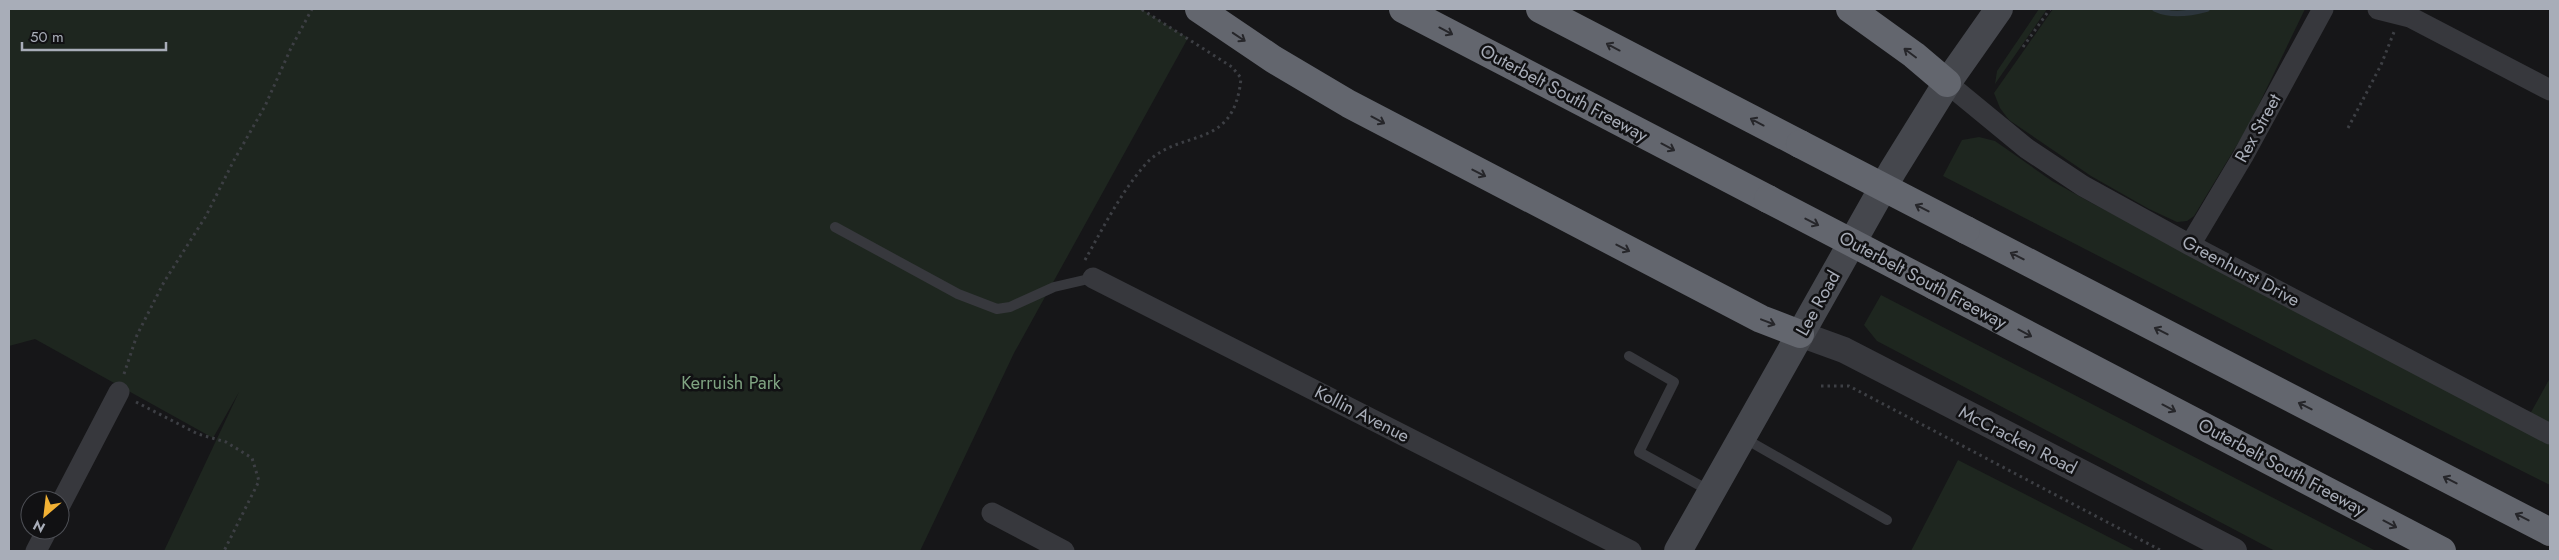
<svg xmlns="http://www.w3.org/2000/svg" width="2559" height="560" font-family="Jost,sans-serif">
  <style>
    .green { fill: #1e261f }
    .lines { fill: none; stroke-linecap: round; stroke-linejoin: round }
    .stream { stroke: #2c353c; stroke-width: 5.5 }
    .path { stroke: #3d3f44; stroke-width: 3; stroke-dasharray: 2.5 4; stroke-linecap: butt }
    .service { stroke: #37383d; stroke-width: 10 }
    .minor { stroke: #37383d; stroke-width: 21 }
    .tertiary { stroke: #37383d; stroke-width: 26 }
    .secondary { stroke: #45474d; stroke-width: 28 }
    .motorway { stroke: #63666e; stroke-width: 28 }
    .motorway-bridge { stroke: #63666e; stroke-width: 28 }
    .oneway { stroke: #26262a }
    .labels { text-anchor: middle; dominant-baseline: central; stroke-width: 5; stroke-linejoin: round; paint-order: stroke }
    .street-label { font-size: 18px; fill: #a8adb8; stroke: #111113 }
    .park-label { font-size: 18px; fill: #7fa381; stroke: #111113 }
  </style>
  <rect width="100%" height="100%" fill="#161618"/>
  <!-- green -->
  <path class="green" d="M9 9H1141L1188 38 1014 353 920 551H164L239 392 213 438 35 339 9 346Z
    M2039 9H2047L1995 84 1997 71Z
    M2053 9H2305L2249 125 2194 216 2187 221 2177 222 2149 209 2091 176 2009 120 2000 108 1994 93Z
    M1979 137 1995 141 2052 181 2088 201 2550 443V485L2297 358 1943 176 1962 140Z
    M1881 295 2376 551H2275L1877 341 1864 325Z
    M2550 378V425L2530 414Z
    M1958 460 2136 551H1911Z"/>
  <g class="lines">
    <!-- stream -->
    <path class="stream" d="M2155 9C2170 16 2192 13 2207 9"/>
    <!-- path -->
    <path class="path" d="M2023 47 2050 9
      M2348 128 2381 65 2394 32
      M1085 260C1103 228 1120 194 1144 166 1178 126 1234 154 1241 78L1232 67 1141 9
      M124 374 137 335 164 282 206 216 233 162 265 106 291 48 312 9
      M1821 386H1849L2162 551
      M136 402 198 434 226 442 252 458 259 481 224 551"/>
    <!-- service -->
    <path class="service" d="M835 227 958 294 997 309 1010 307 1054 287 1093 278
      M1629 356 1674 382 1639 452 1710 491
      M1742 437 1887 520"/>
    <!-- minor -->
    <path class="minor" d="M2378 9 2410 17 2550 90
      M1947 83 2026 148 2083 186 2190 245 2550 434
      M2190 245 2243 156 2323 9
      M1093 278 1631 551
      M60 505 119 392
      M992 513 1064 551
      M36 551 47 530"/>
    <!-- tertiary -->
    <path class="tertiary" d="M1800 334 1844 350 2234 551"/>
    <!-- secondary -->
    <path class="secondary" d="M1678 551 1893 170 1947 83 1999 9"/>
    <!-- motorway -->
    <path class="motorway" d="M1199 9 1273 59 1349 104 1761 319 1800 334
      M1403 9 1768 199
      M1540 9 1800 144
      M1850 9 1914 55 1947 83
      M1966 230 2550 532
      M1935 286 2442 551"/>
    <!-- motorway-bridge -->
    <path class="motorway-bridge" d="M1800 144 1966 230
      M1768 199 1935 286"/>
  </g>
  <!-- one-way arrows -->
  <defs><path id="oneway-shaft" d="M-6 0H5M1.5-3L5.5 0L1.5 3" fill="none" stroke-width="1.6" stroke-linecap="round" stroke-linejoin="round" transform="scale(1.25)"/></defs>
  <g class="oneway">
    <use href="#oneway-shaft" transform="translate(1446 31) rotate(28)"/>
    <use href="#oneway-shaft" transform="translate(1239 37) rotate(34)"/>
    <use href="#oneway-shaft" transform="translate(1613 47) rotate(-152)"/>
    <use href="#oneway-shaft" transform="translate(1910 53) rotate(-143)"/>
    <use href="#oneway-shaft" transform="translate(1378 120) rotate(28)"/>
    <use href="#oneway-shaft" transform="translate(1757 122) rotate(-152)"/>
    <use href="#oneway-shaft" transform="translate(1668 147) rotate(28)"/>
    <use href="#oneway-shaft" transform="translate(1479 173) rotate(27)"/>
    <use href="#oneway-shaft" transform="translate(1922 208) rotate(-153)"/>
    <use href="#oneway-shaft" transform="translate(1812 222) rotate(27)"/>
    <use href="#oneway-shaft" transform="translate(1623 248) rotate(27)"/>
    <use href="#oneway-shaft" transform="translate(2017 256) rotate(-153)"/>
    <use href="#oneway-shaft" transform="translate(1768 322) rotate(21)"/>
    <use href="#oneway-shaft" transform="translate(2161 331) rotate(-153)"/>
    <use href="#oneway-shaft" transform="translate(2025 333) rotate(28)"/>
    <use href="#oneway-shaft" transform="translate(2305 406) rotate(-153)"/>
    <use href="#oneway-shaft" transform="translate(2169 408) rotate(28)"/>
    <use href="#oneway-shaft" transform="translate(2450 480) rotate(-153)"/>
    <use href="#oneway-shaft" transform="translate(2522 517) rotate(-153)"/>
    <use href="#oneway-shaft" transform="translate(2390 524) rotate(28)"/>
  </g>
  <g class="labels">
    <!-- street labels -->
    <g class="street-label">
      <text transform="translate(1564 93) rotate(28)">Outerbelt South Freeway</text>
      <text transform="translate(2258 128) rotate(-61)">Rex Street</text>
      <text transform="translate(2241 271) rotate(28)">Greenhurst Drive</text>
      <text transform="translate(1923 280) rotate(28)">Outerbelt South Freeway</text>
      <text transform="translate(1818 303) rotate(-61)">Lee Road</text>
      <text transform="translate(1362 414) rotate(27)">Kollin Avenue</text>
      <text transform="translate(2018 440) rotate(27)">McCracken Road</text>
      <text transform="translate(2282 467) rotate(28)">Outerbelt South Freeway</text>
    </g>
    <!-- park labels -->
    <g class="park-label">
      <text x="731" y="383">Kerruish Park</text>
    </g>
  </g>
  <!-- border -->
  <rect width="2559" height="560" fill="none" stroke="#a8adb8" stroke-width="20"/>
  <!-- north arrow -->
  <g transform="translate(45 515) rotate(208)"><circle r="24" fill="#111113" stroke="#4d4f55"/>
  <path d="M0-4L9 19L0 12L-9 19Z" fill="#f2b134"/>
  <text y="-8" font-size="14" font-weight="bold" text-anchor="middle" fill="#a8adb8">N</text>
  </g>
  <!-- scale -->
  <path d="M22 42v8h144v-8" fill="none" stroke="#a8adb8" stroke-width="2.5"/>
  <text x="30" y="42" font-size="15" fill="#a8adb8" stroke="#111113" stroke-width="4" paint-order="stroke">50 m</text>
</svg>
